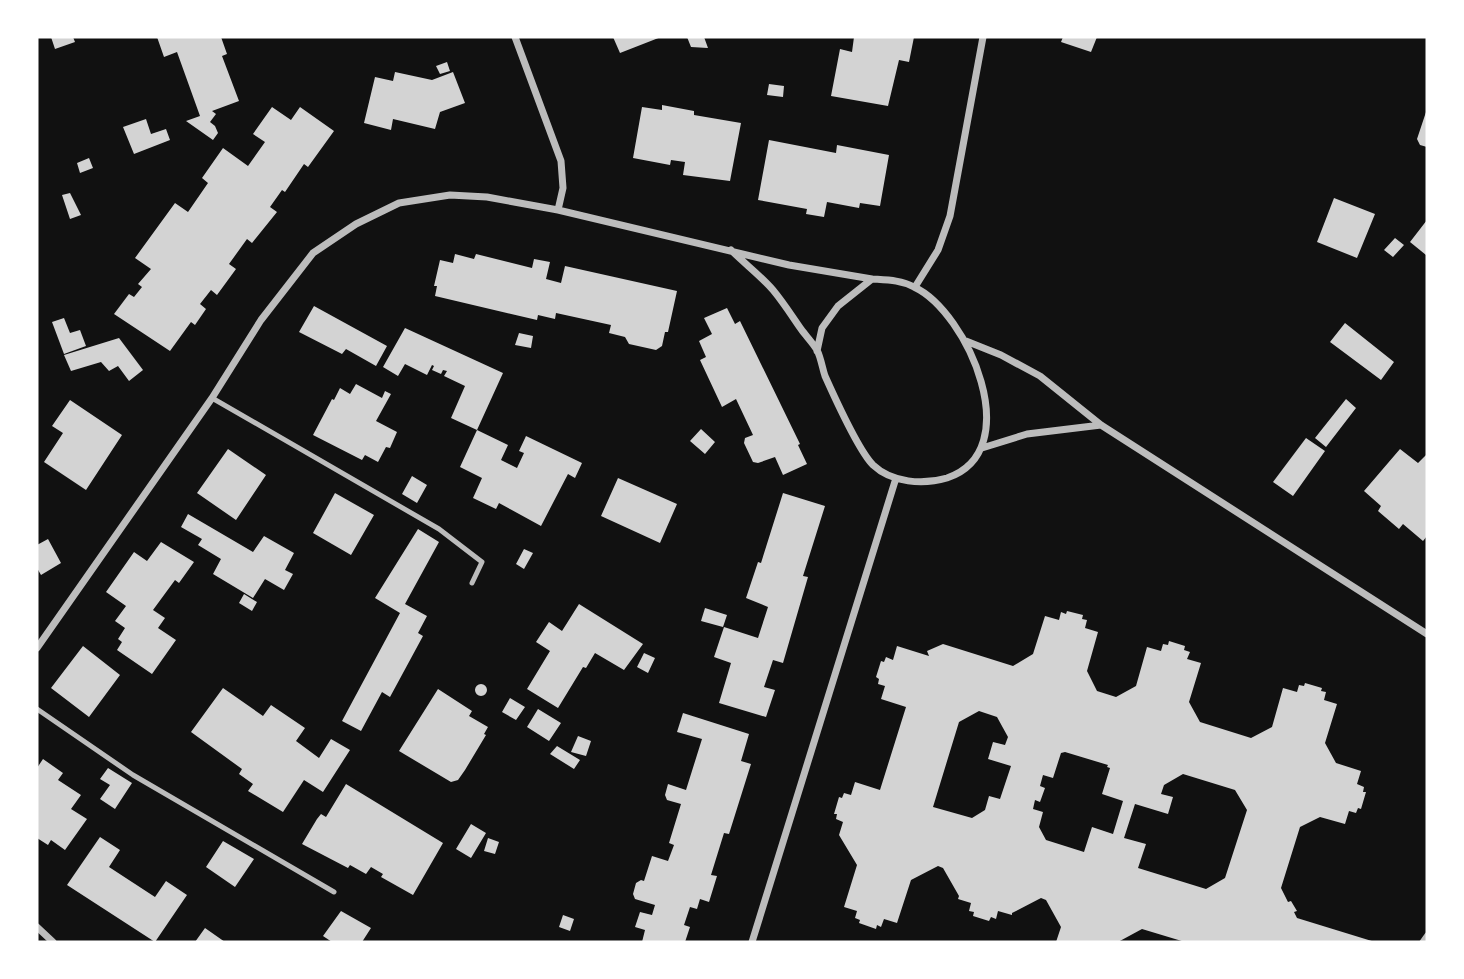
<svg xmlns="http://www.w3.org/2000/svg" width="1464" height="979" font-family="Figtree,sans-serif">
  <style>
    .building { fill: #d3d3d3; fill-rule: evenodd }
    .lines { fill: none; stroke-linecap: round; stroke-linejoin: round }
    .service { stroke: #bcbcbc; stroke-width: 5 }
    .minor { stroke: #bcbcbc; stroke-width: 7 }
  </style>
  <rect width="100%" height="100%" fill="#111"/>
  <!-- building -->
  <path class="building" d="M51 37H73L75 42 55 49Z
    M157 37H221L227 54 222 56 239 101 212 111 216 114 210 122 215 126 218 133 213 140 186 121 200 116 177 52 164 57Z
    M613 37H661L620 53Z
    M687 37H704L708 48 691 47Z
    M854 37H914L909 62 899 60 888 106 831 96 840 49 852 52Z
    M1063 37H1097L1091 52 1061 42Z
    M447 62 450 71 440 74 436 66Z
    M395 72 432 80 453 72 465 103 440 112 435 129 393 119 391 130 364 123 375 77 393 81Z
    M769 84 784 86 783 97 767 95Z
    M662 105 694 111V115L741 123 730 181 683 175 685 162 671 160 670 165 633 158 642 107 662 110Z
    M272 107 291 120 300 107 334 131 308 167 304 164 285 192 282 190 270 207 277 212 252 243 247 239 229 264 236 269 217 295 211 290 200 304 206 309 195 325 191 322 170 351 114 314 129 294 134 297 142 287 138 284 151 269 135 258 175 203 188 212 208 183 202 178 223 148 248 166 265 142 253 134Z
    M1427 109V147L1420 145 1417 139Z
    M146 119 151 134 166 129 170 140 134 154 123 127Z
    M769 140 836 153 837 145 889 155 880 206 860 203 859 208 827 202 824 217 806 214 807 209 758 200Z
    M89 158 93 168 80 173 77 163Z
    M70 193 81 215 70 219 62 195Z
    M1334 198 1375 214 1357 258 1317 242Z
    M1427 220V253L1426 255 1410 242Z
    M1395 238 1404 245 1393 257 1384 250Z
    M455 254 474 259 476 254 532 268 534 259 550 262 546 279 561 283 565 266 677 291 668 332H665L662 346 656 350 629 344 625 337 609 333 611 325 556 313 555 319 538 315 537 320 435 296 437 286H434L440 260 453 263Z
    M314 306 387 346 376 366 346 349 342 354 299 332Z
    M727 308 735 324 740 321 800 444 798 445 807 464 783 475 775 457 758 463 753 462 744 443 745 438 753 435 736 399 722 407 700 360 706 357 699 341 712 334 704 318Z
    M64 318 70 333 80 330 86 346 64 354 52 322Z
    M1345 323 1394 362 1381 380 1330 342Z
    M405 328 503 373 477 430 451 418 465 386 444 376 447 371 443 370 441 374 432 370 434 366 432 365 427 375 405 364 398 376 383 367Z
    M519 333 533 336 531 348 515 345Z
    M119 338 143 370 129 381 118 366 109 371 101 362 71 371 64 355Z
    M356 384 382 398 385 391 391 394 376 421 397 432 390 448 386 447 378 462 365 455 362 460 313 435 332 399 334 400 340 388 350 394Z
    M1346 399 1356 408 1326 447 1315 438Z
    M70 400 122 435 86 490 44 462 63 433 52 426Z
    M701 429 715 442 705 454 690 441Z
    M477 430 508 445 501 460 517 468 524 453 519 451 526 436 582 463 575 478 568 474 541 526 499 503 496 509 473 498 482 478 460 467Z
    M1306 438 1325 451 1293 496 1273 482Z
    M228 449 266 475 236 520 197 493Z
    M1400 449 1418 463 1427 454V536L1423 541 1403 524 1399 529 1378 511 1381 506 1364 491Z
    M412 476 427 485 417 503 402 494Z
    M618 478 677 504 660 543 601 516Z
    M335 493 374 515 351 555 313 533Z
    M783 493 825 506 803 576 808 577 783 663 773 660 764 687 775 690 766 717 719 703 731 663 714 657 724 627 758 638 768 607 746 598 758 562 761 563Z
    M188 514 253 552 264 536 294 553 285 570 293 574 284 590 265 579 253 598 213 574 221 559 198 545 202 539 181 527Z
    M418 529 439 542 405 604 427 616 418 633 423 636 390 697 382 692 361 731 342 721 400 613 375 598Z
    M48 539 61 563 41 575 37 568V545Z
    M161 542 194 562 179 583 175 580 153 610 165 618 158 628 176 640 152 674 117 650 122 642 118 639 125 628 115 621 126 606 106 592 134 552 147 561Z
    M524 549 533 553 524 569 516 564Z
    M244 594 257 602 252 611 239 603Z
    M579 604 643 644 624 670 595 653 586 668 583 667 558 708 527 689 550 651 536 642 549 622 562 631Z
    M705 608 727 615 723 627 701 621Z
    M1067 611 1083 615 1082 619 1087 620 1085 628 1098 632 1087 671 1097 691 1116 697 1136 686 1147 647 1161 651 1163 644 1168 645 1169 641 1185 646 1184 650 1190 652 1187 659 1201 663 1189 702 1200 722 1251 738 1272 727 1283 688 1297 692 1299 685 1304 686 1305 683 1322 688 1321 691 1326 692 1324 700 1337 704 1325 743 1336 763 1361 771 1357 784 1364 787 1363 792H1366L1361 809 1358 808 1356 813 1349 811 1345 824 1320 817 1300 827 1281 888 1288 902 1291 901 1297 911 1294 912 1297 918 1375 942H1185L1142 929 1118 942H1056L1061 927 1046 900 1041 898 1012 913V915L998 911 996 919 991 917 989 921 973 916 974 912 969 911 971 903 958 899 959 896 943 868 938 866 911 880 897 923 884 919 881 927 877 925 876 929 859 923 860 920 855 918 857 911 844 907 857 865 839 835 843 822 836 819 837 814H834L839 797 842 798 844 793 851 795 855 782 880 790 906 707 881 699 885 686 878 684 879 679 876 677 881 661 884 662 886 657 893 660 897 646 929 656 927 651 943 644 1013 666 1033 654 1045 616 1059 620 1061 612 1066 614ZM979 711 997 717 1008 737 1005 745 993 742 988 759 1011 766 1000 799 989 796 985 810 972 818 933 807 959 722ZM1065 752 1108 765 1107 767 1110 768 1102 794 1123 801 1113 834 1092 827 1084 852 1046 840 1039 827 1043 812 1033 809 1035 800 1040 802 1045 788 1040 786 1043 775 1053 778 1061 753ZM1183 774 1235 790 1247 810 1225 878 1206 889 1138 868 1146 844 1124 838 1135 804 1168 814 1173 797 1161 794 1164 785Z
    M83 646 120 675 89 717 51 688Z
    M644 653 655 658 648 673 637 667Z
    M475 690a6 6 0 1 1 12 0a6 6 0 1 1-12 0Z
    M223 688 263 716 271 705 305 728 296 741 319 758 331 739 350 750 323 792 304 780 283 812 248 791 253 784 239 774 242 769 191 732Z
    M438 689 472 711 469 716 488 727 484 734 486 735 465 770 458 780 451 782 399 751Z
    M510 698 525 707 516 720 502 712Z
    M538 709 561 723 549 741 527 727Z
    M683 713 749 734 741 761 751 764 729 834 724 833 711 875 717 876 709 902 700 899 697 909 690 907 684 925 690 927 685 942H642L645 930 635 927 640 912 652 915 655 905 635 899 633 894 636 883 641 880 644 881 652 856 668 861 674 845 669 843 681 804 667 800 665 795 668 784 686 790 702 739 677 732Z
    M578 736 591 741 586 756 571 752Z
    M557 746 580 760 574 769 550 754Z
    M43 759 63 773 58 780 81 795 71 809 87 819 65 850 51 840 48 845 37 838V768Z
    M108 768 132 783 115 809 100 799 110 785 100 779Z
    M346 784 443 843 413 895 381 877 383 874 371 867 366 874 350 865 348 868 302 844 317 819 321 814 326 817Z
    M471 824 486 833 471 858 456 849Z
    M100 837 120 850 109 867 155 897 166 881 187 895 155 942 67 885Z
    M488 838 499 842 495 854 484 851Z
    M223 841 254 859 235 887 206 867Z
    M341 911 371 928 362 942H332L323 936Z
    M563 915 574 919 570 931 559 927Z
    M205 928 225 942H195Z"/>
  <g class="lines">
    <!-- service -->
    <path class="service" d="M212 398 439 529 482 562 472 583
      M37 709 133 775 334 892
      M1422 942 1427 935"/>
    <!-- minor -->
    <path class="minor" d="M515 37 561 161 563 188 558 210
      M731 250C745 264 761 276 773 290 783 302 792 316 801 329 806 336 813 343 817 350 821 358 822 367 825 376 834 396 858 450 873 465 892 483 923 485 947 478 1028 451 968 312 914 287 901 280 887 280 872 279L838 306 822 328 817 351
      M915 287 938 250 950 216 983 37
      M966 341 1001 355 1040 376 1101 425 1427 634
      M982 448 1027 434 1101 425
      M37 648 212 398 261 320 313 253 356 224 399 203 450 195 487 197 558 210 789 265 872 279
      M37 927 53 942
      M752 942 896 478"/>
  </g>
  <!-- border -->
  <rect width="1464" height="979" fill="none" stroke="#ffffff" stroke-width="77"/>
</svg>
